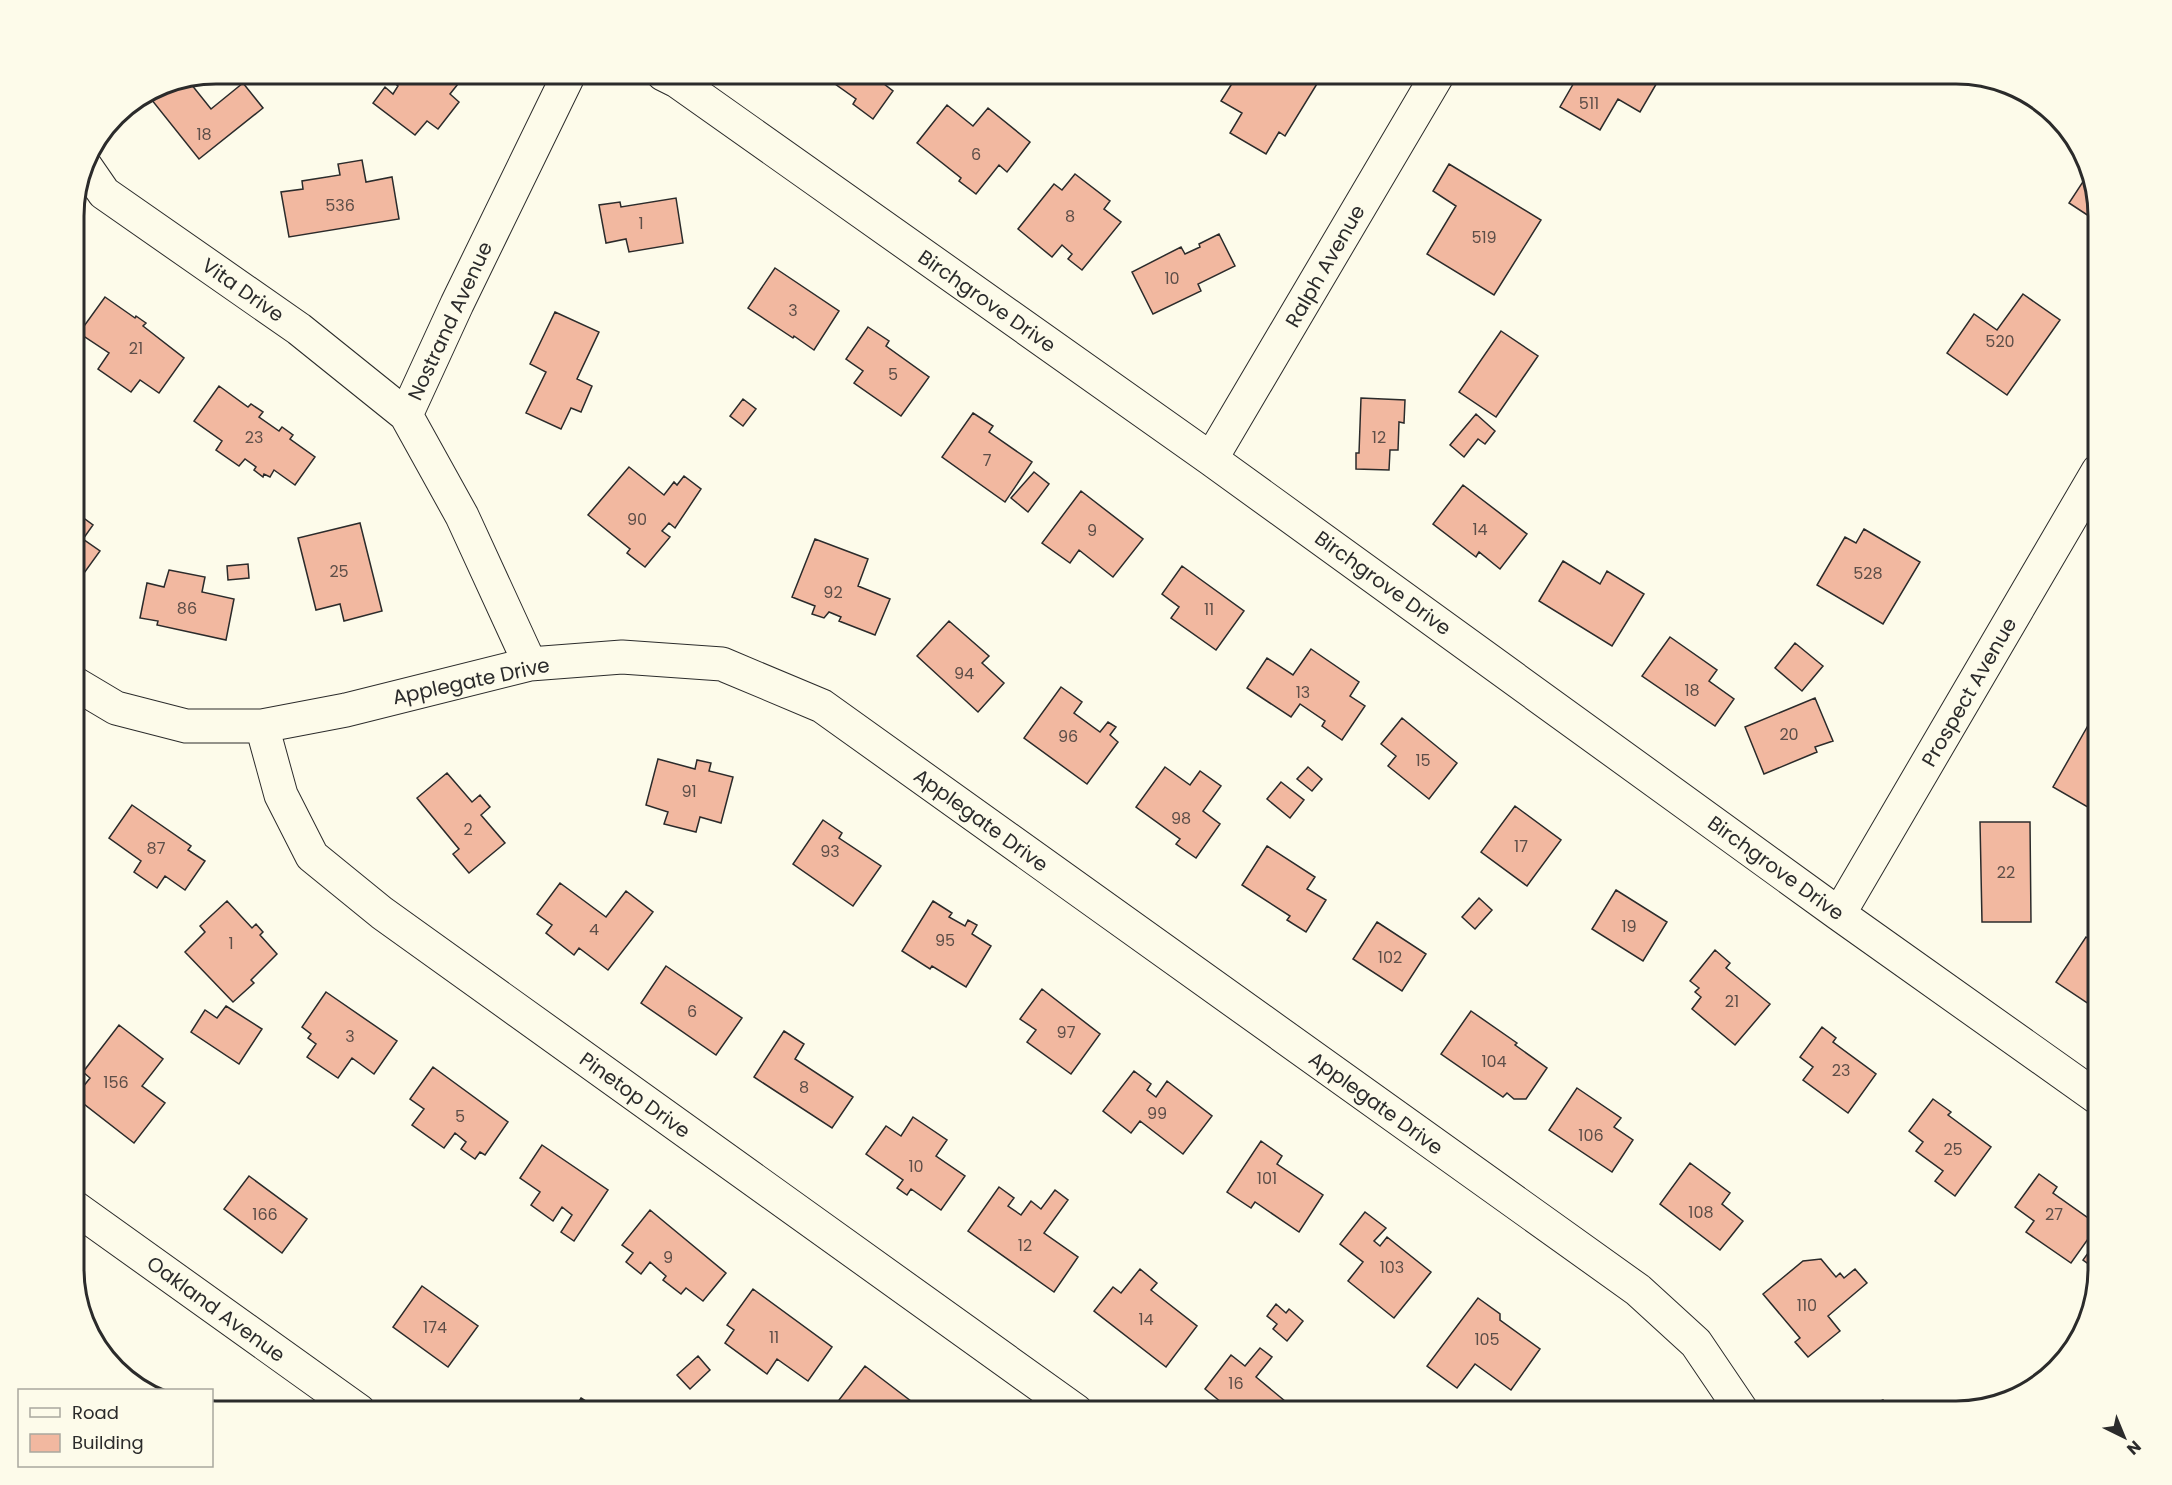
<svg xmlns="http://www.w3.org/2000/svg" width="2172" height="1485" font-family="Poppins,sans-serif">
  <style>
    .building { fill: #f2b8a0; stroke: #2b2b2b; stroke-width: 1.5 }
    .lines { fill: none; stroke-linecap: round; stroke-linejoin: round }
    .street-casing { stroke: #2b2b2b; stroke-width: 35 }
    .street { stroke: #fdfbea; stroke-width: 33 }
    .labels { text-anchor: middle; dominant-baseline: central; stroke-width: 4.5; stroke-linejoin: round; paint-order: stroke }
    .number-label { font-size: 16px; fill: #5d4e48 }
    .street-label { font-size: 20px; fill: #2b2b2b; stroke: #fdfbea }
    .rim { fill: none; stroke: #2b2b2b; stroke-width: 3 }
  </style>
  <rect width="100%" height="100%" fill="#fdfbea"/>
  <!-- building -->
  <path class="building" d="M382 74H466L450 94 459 102 438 129 427 121 415 135 373 103 385 87 393 94 398 86Z
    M821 74H878L875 77 893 91 873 119 853 104 856 99Z
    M1238 74H1311L1320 79 1285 136 1279 132 1266 154 1230 133 1242 113 1221 101Z
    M1579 74H1646L1658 81 1640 112 1618 99 1600 130 1560 107Z
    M187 79 211 109 243 83 263 108 199 159 147 94 162 84Z
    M947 105 973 126 988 108 1030 142 1007 172 999 165 976 194 959 181 961 178 917 143Z
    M362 160 366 182 392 177 399 219 289 237 281 192 303 189 302 181 340 175 338 164Z
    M1449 164 1541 220 1494 295 1427 254 1456 206 1433 191Z
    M1075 174 1110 201 1104 209 1121 222 1082 270 1068 259 1072 254 1062 245 1052 257 1018 229 1054 184 1062 190Z
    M2088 174 2098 215V222L2069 203Z
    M676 198 683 243 629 252 626 239 606 243 599 205 620 202 621 207Z
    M1219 234 1235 266 1198 284 1201 291 1153 314 1132 272 1181 247 1185 254 1200 247 1199 244Z
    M775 268 839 311 814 350 794 336 793 338 748 308Z
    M2023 294 2060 320 2007 395 1947 353 1974 314 1997 330Z
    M105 297 135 318 136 316 146 323 143 326 184 358 159 393 140 380 131 392 98 369 109 353 79 333Z
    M555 312 599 332 577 379 592 386 581 412 571 408 561 429 526 413 546 372 530 364Z
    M868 327 889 341 886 346 929 377 901 416 854 383 863 371 846 359Z
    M1501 331 1538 356 1496 417 1459 392Z
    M219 386 248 407 251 404 263 412 259 417 279 431 282 427 293 435 290 439 315 457 295 485 274 470 270 477 264 474 263 477 254 470 256 467 245 459 239 466 216 450 222 441 194 421Z
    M1361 398 1405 400 1404 423 1399 422 1398 450H1390L1389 470 1356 469V453H1359Z
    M743 399 756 409 743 426 730 416Z
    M973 413 993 426 989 432 1032 462 1005 502 942 457Z
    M1476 414 1495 431 1485 444 1478 439 1464 457 1450 445Z
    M629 467 664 495 674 482 677 485 684 476 701 489 675 528 669 523 662 531 670 537 645 567 627 553 630 549 588 515Z
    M1034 472 1049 484 1028 512 1011 498Z
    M1463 485 1527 534 1500 569 1479 552 1476 557 1433 524Z
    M1081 491 1143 539 1113 577 1079 550 1070 563 1042 543Z
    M74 511 93 525 83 539 100 551 74 587Z
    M360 523 382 611 344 621 340 604 316 610 298 538Z
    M1864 529 1920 562 1883 624 1817 585 1845 537 1856 543Z
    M815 539 868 559 858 586 890 599 875 635 839 621 841 617 829 612 824 618 812 614 815 606 792 597Z
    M1563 561 1600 584 1607 571 1644 594 1612 646 1539 601Z
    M248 564 249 578 228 580 227 566Z
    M1182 566 1244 611 1216 650 1171 618 1179 607 1162 594Z
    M169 570 205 577 202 592 234 599 226 640 157 625 158 621 140 618 147 583 164 587Z
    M949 621 989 656 982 663 1004 683 978 712 917 656Z
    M1670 637 1717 670 1709 681 1734 699 1715 726 1642 676Z
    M1795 643 1823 666 1802 691 1775 668Z
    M1311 649 1359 682 1350 696 1365 706 1342 740 1322 726 1325 721 1300 704 1291 717 1247 688 1267 658 1293 675Z
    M1061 687 1082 702 1074 713 1100 732 1108 722 1116 727 1110 735 1118 742 1087 784 1024 738Z
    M1815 698 1833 741 1815 747 1817 752 1764 774 1745 727Z
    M2094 715 2098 718V813L2053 787Z
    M1402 718 1457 763 1429 799 1388 766 1396 756 1381 744Z
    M658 759 695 769 697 760 711 763 709 771 733 777 721 823 700 817 696 832 664 824 668 812 646 805Z
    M1165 767 1190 785 1200 771 1221 786 1203 811 1220 824 1196 858 1176 844 1180 839 1136 807Z
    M1308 767 1322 779 1312 791 1297 779Z
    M447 773 472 802 480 795 490 807 481 815 505 843 469 873 453 854 459 849 417 798Z
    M1281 782 1304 800 1290 818 1267 799Z
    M74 790 82 795 74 811Z
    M132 805 191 846 188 850 205 861 185 890 165 876 157 888 134 872 141 861 109 838Z
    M1515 806 1561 840 1527 886 1481 852Z
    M823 820 842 833 839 838 881 866 853 906 793 864Z
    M1980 822H2030L2031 922H1982Z
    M1267 846 1315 877 1307 889 1326 900 1306 932 1287 920 1290 916 1242 885Z
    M560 883 606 917 626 891 653 912 608 970 579 948 574 955 546 933 552 925 537 914Z
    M1616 890 1667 922 1643 961 1592 929Z
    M1479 898 1492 910 1475 929 1462 917Z
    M227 901 252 928 256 924 263 932 260 935 277 954 251 980 254 983 233 1002 185 952 205 932 200 926Z
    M933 901 952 913 949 917 965 926 968 920 977 925 972 934 991 946 966 987 932 966 930 969 902 951Z
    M1377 922 1426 954 1402 991 1353 959Z
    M2086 937 2098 945V1010L2056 982Z
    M1715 950 1730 963 1726 968 1770 1004 1735 1045 1692 1009 1701 997 1695 992 1699 988 1690 981Z
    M666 966 742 1018 716 1055 641 1003Z
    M1042 989 1100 1034 1071 1074 1027 1042 1036 1030 1020 1019Z
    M326 992 397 1041 374 1074 352 1058 338 1078 307 1057 316 1044 308 1038 311 1034 302 1027Z
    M226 1006 262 1029 239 1064 191 1032 205 1010 217 1018Z
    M1471 1011 1517 1043 1515 1045 1547 1068 1526 1099H1514L1507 1093 1503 1097 1441 1054Z
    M119 1025 163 1059 142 1086 165 1103 134 1143 75 1097 90 1078 83 1072Z
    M1822 1027 1836 1038 1833 1042 1876 1074 1848 1113 1803 1080 1813 1067 1800 1057Z
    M784 1031 804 1044 795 1059 853 1097 832 1128 754 1077Z
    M433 1067 508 1122 485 1155 480 1152 475 1159 461 1149 466 1142 455 1133 444 1148 412 1125 424 1109 410 1099Z
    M1134 1071 1151 1084 1147 1090 1156 1097 1167 1081 1212 1116 1183 1154 1140 1121 1131 1133 1103 1111Z
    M1577 1088 1621 1118 1614 1127 1633 1140 1612 1172 1549 1130Z
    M1933 1099 1951 1112 1948 1115 1991 1147 1955 1196 1935 1181 1943 1171 1916 1151 1923 1142 1909 1131Z
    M913 1117 947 1140 936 1156 965 1176 941 1210 911 1189 907 1195 897 1188 903 1180 866 1154 886 1126 901 1136Z
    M1261 1141 1282 1156 1277 1164 1323 1195 1299 1232 1255 1202 1251 1208 1227 1192Z
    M542 1145 608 1190 574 1241 561 1232 572 1215 562 1207 553 1221 531 1205 540 1192 520 1178Z
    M1690 1163 1730 1193 1722 1204 1743 1221 1720 1250 1660 1204Z
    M2039 1174 2057 1187 2053 1193 2098 1225 2071 1263 2026 1232 2034 1221 2015 1207Z
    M249 1176 307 1219 282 1253 224 1209Z
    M999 1187 1014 1198 1008 1206 1021 1215 1031 1201 1041 1209 1055 1190 1068 1200 1044 1233 1078 1257 1054 1292 968 1231Z
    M650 1210 726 1273 703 1301 686 1288 681 1294 663 1280 666 1276 650 1262 641 1274 626 1262 633 1253 622 1245Z
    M1365 1212 1386 1228 1374 1241 1380 1246 1387 1237 1431 1272 1394 1318 1348 1281 1363 1262 1340 1244Z
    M2098 1239V1271L2083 1260Z
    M1821 1259 1836 1277 1840 1273 1844 1278 1855 1269 1867 1283 1828 1316 1840 1331 1808 1357 1795 1342 1800 1338 1763 1294 1803 1261Z
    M1140 1269 1157 1283 1151 1290 1197 1326 1166 1367 1094 1311 1113 1287 1121 1293Z
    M422 1286 478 1326 448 1367 393 1327Z
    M753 1289 832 1347 808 1381 777 1359 767 1374 725 1343 734 1330 727 1325Z
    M1478 1298 1500 1314V1320L1540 1349 1511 1390 1475 1364 1457 1388 1427 1366Z
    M1276 1304 1286 1313 1289 1309 1303 1321 1287 1341 1273 1329 1277 1324 1267 1316Z
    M1260 1348 1272 1357 1256 1377 1297 1411H1232L1205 1389 1231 1355 1245 1366Z
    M698 1356 710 1370 690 1389 677 1375Z
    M865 1366 924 1411H854L839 1400Z
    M581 1398 601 1411H573Z
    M1883 1400 1888 1411H1856Z"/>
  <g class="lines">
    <defs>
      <path id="street" d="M663 74 677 81 1211 459 1839 914 2098 1098
        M84 164 104 193 299 329 406 415
        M1211 459 1438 74
        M530 664 462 516 406 415 457 304 569 74
        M74 683 116 708 186 726H262L346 710 530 664 622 657 722 664 822 706 1638 1290 1696 1343 1742 1411
        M262 726 281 795 312 856 382 913 1076 1411
        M1839 914 2098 471
        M74 1207 359 1411"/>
    </defs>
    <!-- street casing -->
    <use href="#street" class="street-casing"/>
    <!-- street -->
    <use href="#street" class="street"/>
  </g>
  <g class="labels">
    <!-- number labels -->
    <g class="number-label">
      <text x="1589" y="103">511</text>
      <text x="204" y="134">18</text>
      <text x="976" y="154">6</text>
      <text x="340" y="205">536</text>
      <text x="1070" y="216">8</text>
      <text x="641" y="223">1</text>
      <text x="1484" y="237">519</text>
      <text x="1172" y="278">10</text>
      <text x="793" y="310">3</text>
      <text x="2000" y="341">520</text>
      <text x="136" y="348">21</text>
      <text x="893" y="374">5</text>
      <text x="254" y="437">23</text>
      <text x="1379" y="437">12</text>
      <text x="987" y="460">7</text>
      <text x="637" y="519">90</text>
      <text x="1480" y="529">14</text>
      <text x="1092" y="530">9</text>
      <text x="339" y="571">25</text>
      <text x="1868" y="573">528</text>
      <text x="833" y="592">92</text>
      <text x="187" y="608">86</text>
      <text x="1209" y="609">11</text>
      <text x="964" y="673">94</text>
      <text x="1692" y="690">18</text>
      <text x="1303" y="692">13</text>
      <text x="1789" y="734">20</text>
      <text x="1068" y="736">96</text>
      <text x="1423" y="760">15</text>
      <text x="689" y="791">91</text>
      <text x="1181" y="818">98</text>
      <text x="468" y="829">2</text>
      <text x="1521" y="846">17</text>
      <text x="156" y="848">87</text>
      <text x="830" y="851">93</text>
      <text x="2006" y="872">22</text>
      <text x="1629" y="926">19</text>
      <text x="594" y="929">4</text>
      <text x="945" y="940">95</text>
      <text x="231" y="943">1</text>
      <text x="1390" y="957">102</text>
      <text x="1732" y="1001">21</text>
      <text x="692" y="1011">6</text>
      <text x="1066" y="1032">97</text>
      <text x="350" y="1036">3</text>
      <text x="1494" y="1061">104</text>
      <text x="1841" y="1070">23</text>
      <text x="116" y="1082">156</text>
      <text x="804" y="1087">8</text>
      <text x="1157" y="1113">99</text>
      <text x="460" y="1116">5</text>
      <text x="1591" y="1135">106</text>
      <text x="1953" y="1149">25</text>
      <text x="916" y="1166">10</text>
      <text x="1267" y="1178">101</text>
      <text x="1701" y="1212">108</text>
      <text x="265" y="1214">166</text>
      <text x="2054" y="1214">27</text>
      <text x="1025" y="1245">12</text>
      <text x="668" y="1257">9</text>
      <text x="1392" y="1267">103</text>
      <text x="1807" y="1305">110</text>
      <text x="1146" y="1319">14</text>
      <text x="435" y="1327">174</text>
      <text x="774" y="1337">11</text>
      <text x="1487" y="1339">105</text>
      <text x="1236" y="1383">16</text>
    </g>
    <!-- street labels -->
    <g class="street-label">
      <text transform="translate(1325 266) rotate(-60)">Ralph Avenue</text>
      <text transform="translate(243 290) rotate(35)">Vita Drive</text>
      <text transform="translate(987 301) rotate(35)">Birchgrove Drive</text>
      <text transform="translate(450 321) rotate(-65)">Nostrand Avenue</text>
      <text transform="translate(1383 583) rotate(36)">Birchgrove Drive</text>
      <text transform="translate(471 681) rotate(-12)">Applegate Drive</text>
      <text transform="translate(1969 692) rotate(-60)">Prospect Avenue</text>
      <text transform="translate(981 820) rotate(36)">Applegate Drive</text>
      <text transform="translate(1776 868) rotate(36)">Birchgrove Drive</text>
      <text transform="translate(635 1095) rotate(36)">Pinetop Drive</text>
      <text transform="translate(1376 1103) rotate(36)">Applegate Drive</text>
      <text transform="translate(216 1309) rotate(36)">Oakland Avenue</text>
    </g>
  </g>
  <!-- crop -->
  <path d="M0 0H2172V1485H0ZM216 84H1956A132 132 0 0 1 2088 216V1269A132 132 0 0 1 1956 1401H216A132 132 0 0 1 84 1269V216A132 132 0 0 1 216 84Z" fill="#fdfbea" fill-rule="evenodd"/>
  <path class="rim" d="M216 84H1956A132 132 0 0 1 2088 216V1269A132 132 0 0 1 1956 1401H216A132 132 0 0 1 84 1269V216A132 132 0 0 1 216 84Z"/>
  <!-- legend -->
  <rect x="18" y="1389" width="195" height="78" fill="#fdfbea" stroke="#a9a89e" stroke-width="1.5"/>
  <rect x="30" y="1408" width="30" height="9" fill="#fdfbea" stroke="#a9a89e" stroke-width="1.5"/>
  <text x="72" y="1419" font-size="18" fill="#2b2b2b">Road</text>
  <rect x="30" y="1434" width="30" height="18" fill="#f2b8a0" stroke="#a9a89e" stroke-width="1.5"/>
  <text x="72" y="1449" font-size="18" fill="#2b2b2b">Building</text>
  <!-- north arrow -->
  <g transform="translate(2124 1437) rotate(137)" stroke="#fdfbea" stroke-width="4.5" paint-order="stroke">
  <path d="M0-4.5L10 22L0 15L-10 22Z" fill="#2b2b2b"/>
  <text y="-9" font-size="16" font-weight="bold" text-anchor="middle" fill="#2b2b2b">N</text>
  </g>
</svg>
